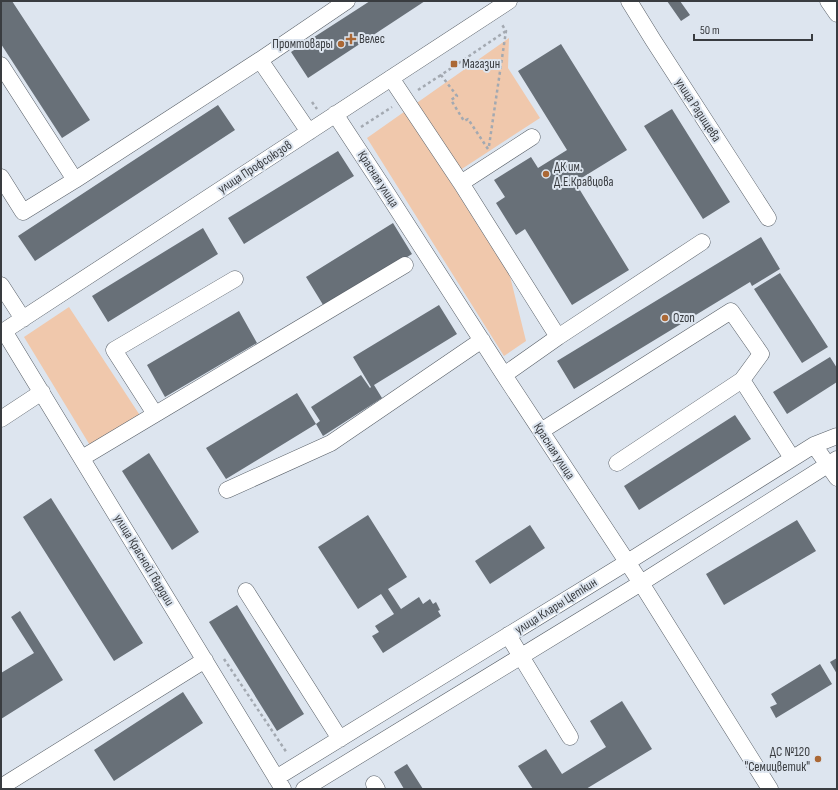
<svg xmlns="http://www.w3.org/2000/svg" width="838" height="790" font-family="'Sofia Sans Condensed',sans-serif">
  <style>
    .green { fill: #f0c8ac }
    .building { fill: #687078 }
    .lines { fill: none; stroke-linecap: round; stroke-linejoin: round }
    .minor-casing { stroke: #585f67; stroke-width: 17 }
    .path { stroke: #a3a9b1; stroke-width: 2.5; stroke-dasharray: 3 3; stroke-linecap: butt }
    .minor { stroke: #fff; stroke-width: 16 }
    .poi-dot { fill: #ab6835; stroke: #dde5ef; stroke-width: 1.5 }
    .labels { text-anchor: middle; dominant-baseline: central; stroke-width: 4; stroke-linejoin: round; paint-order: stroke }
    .poi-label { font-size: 13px; fill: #393c40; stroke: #dde5ef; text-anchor: start }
    .street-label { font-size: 13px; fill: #393c40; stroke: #dde5ef }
  </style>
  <rect width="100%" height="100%" fill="#dde5ef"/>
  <!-- green -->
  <path class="green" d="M509 38 508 68 540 118 448 178 510 276 526 341 504 356 367 138Z
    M69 307 141 417 91 447 24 337Z"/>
  <!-- building -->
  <path class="building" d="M1 1H12L90 120 62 138 1 44Z
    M370 1H425L308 78 291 52Z
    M667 1H680L690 15 681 21Z
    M561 44 627 150 575 182 629 270 572 305 525 229 516 235 496 203 505 197 494 180 531 157 538 168 567 150 518 71Z
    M218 105 235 130 35 261 18 236Z
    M672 109 730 202 703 219 644 126Z
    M338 151 354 176 244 244 228 218Z
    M393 223 412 254 325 308 306 277Z
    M203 228 218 254 108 322 92 296Z
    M761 237 780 269 752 286 750 282 574 389 557 361Z
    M780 273 828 347 802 363 754 289Z
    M439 305 457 334 374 385 382 398 323 436 316 424 320 421 311 407 361 375 370 388 371 387 353 357Z
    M239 311 257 343 165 397 147 365Z
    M830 357 837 368V382L787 414 773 392Z
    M297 393 316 424 226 479 206 448Z
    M735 415 751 439 639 510 624 486Z
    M149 453 199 532 172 550 122 471Z
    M51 498 143 643 114 661 23 517Z
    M368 515 407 577 388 589 401 609 419 597 423 604 430 599 433 604 436 602 440 610 438 611 441 616 383 653 372 636 379 632 375 626 394 614 381 594 358 609 318 547Z
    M797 520 816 551 724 605 706 574Z
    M530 525 545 548 490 584 475 561Z
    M237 605 304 714 277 731 209 622Z
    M20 611 63 680 1 719V673L34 653 11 617Z
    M837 658V674L830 662Z
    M820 664 832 684 776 718 770 707 777 704 771 694Z
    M183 692 203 723 114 781 94 750Z
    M622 701 652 749 586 789H533L518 766 546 749 562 774 606 747 590 721Z
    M407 764 423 789H404L394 772Z"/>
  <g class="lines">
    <defs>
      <path id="minor" d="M629 1 653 40 768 218
        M828 1 837 14
        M260 60 347 1
        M1 65 75 180 23 212 1 177
        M391 78 461 183 558 337
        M335 114 381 184 504 375 641 583 770 789
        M75 180 260 60 309 132
        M461 183 532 137
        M1 285 23 319
        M4 331 283 789
        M1 333 509 1
        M504 375 558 337 702 242
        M155 414 114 350 235 279
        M1 419 42 392
        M541 431 731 311 761 354 742 380 792 458
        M814 445 837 478
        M82 458 405 265
        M617 463 742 380
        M227 490 331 443 482 340
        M246 591 340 739
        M508 635 570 737
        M276 778 626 563 814 445 837 436
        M374 784 377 789
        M1 787 205 660
        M304 789 641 583 837 459"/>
    </defs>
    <!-- minor casing -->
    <use href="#minor" class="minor-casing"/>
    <!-- path -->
    <path class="path" d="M418 90 441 75
      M312 102 317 109
      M361 127 392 107
      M489 146 506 31 501 23
      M488 149 468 119 464 121 451 100 457 96 441 75 506 31
      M224 659 287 753"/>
    <!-- minor -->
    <use href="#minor" class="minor"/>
  </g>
  <!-- markers -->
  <g class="poi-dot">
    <path d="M349 33h4v4h4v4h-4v4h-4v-4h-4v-4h4z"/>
    <circle cx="341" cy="44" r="4"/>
    <rect x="450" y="60" width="8" height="8" rx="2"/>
    <circle cx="546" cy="174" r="4"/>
    <circle cx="665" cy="318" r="4"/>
    <circle cx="818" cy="759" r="4"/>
  </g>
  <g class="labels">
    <!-- poi labels -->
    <g class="poi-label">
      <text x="359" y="39">Велес</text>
      <text x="333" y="44" text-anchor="end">Промтовары</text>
      <text x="462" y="64">Магазин</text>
      <text x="554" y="167">ДК им.<tspan x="554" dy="15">Д.Е.Кравцова</tspan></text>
      <text x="673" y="318">Ozon</text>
      <text x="810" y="752" text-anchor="end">ДС №120<tspan x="810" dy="15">"Семицветик"</tspan></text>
    </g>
    <!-- street labels -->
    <g class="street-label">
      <text transform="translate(698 110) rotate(57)">улица Радищева</text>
      <text transform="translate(255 167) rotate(-33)">улица Профсоюзов</text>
      <text transform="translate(378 179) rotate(57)">Красная улица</text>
      <text transform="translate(554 451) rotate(57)">Красная улица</text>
      <text transform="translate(144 560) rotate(59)">улица Красной Гвардии</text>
      <text transform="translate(556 606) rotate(-32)">улица Клары Цеткин</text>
    </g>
  </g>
  <!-- border -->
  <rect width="838" height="790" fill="none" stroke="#393c40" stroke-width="4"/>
  <!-- scale -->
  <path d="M694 34v6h118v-6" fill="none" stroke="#393c40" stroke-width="2"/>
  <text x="700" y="34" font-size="12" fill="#393c40" stroke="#dde5ef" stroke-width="3" paint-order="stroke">50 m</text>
</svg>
